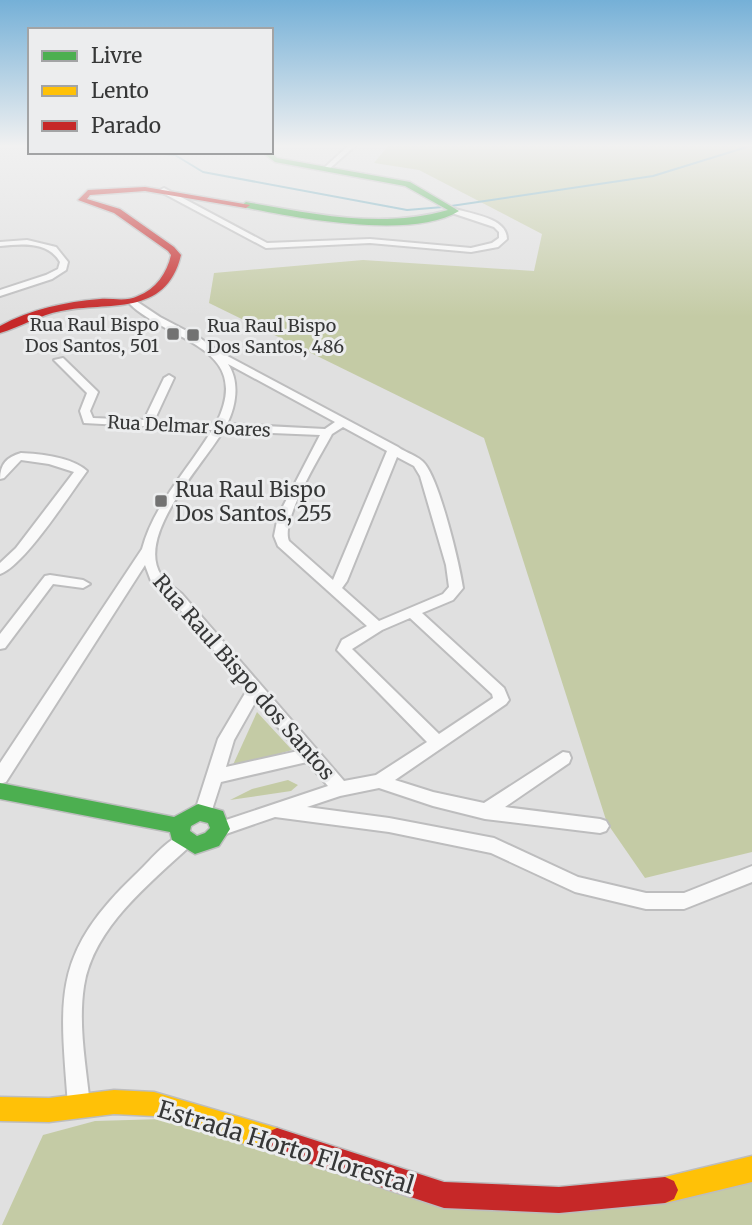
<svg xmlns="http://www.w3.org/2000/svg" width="752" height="1225" font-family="Merriweather,serif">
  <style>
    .green { fill: #c4cba5 }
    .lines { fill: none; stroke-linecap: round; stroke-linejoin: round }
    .stream { stroke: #68a9bd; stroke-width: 2 }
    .street-casing { stroke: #bdbdbe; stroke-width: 4 }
    .fast-casing { stroke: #bdbdbe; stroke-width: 3 }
    .slow-casing { stroke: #bdbdbe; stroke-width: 3 }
    .jam-casing { stroke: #bdbdbe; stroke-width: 3 }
    .street { fill: #fafafa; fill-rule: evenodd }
    .fast { fill: #4caf50; fill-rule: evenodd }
    .slow { fill: #ffc107; fill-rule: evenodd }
    .jam { fill: #c62828; fill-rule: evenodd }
    .poi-dot { fill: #727272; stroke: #ecedee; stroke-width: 2.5 }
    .labels { text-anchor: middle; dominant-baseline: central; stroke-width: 6; stroke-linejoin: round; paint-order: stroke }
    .far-poi-label { font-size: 18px; fill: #363737; stroke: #ecedee; text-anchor: end }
    .far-street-label { font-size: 18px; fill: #363737; stroke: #ecedee }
    .poi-label { font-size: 21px; fill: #363737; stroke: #ecedee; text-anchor: start }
    .street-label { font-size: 21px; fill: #363737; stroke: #ecedee }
    .near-street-label { font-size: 24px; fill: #363737; stroke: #ecedee }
  </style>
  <rect width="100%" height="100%" fill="#e0e0e0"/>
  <!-- green -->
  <path class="green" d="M388 146H752V852L645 878 607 823 484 438 209 303 214 273 363 260 534 271 542 234 419 170 374 163Z
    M257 712 292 750 232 767Z
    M288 780 298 785 291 791 230 800 252 789Z
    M163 1119 419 1197 752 1180V1225H2L43 1135 95 1121Z"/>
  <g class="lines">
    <!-- stream -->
    <path class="stream" d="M141 152 175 155 203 172 407 210 443 207
      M451 206 653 176 750 146"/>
    <defs>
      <path id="street" d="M348 146H355L328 170H324V168Z
        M164 188 267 243 370 239 471 248 492 243 499 238V232L494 227 452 213V209H455C472 214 507 218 507 239L498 247 471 252 370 243 266 248 161 192 160 190Z
        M27 240 56 247 68 262 66 270 52 279 0 296V290L46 275 58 269 60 262C48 241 21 244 0 246V242Z
        M133 299 160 317 200 338 218 351 398 447C406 453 419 456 425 464 440 483 459 562 463 588L453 600 422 613 504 688 509 700 506 704 395 780 433 792 484 803 563 752 569 753 571 758 569 763 505 807 600 819 606 821 609 826 606 831 600 833 485 819 433 806 379 788 340 796 307 807 389 818 494 838 578 877 646 893H684L752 866V882L684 909H646L575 892 491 853 389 832 275 817 220 836 214 834 211 829 214 824 328 786 307 762 221 782 210 816 204 818 198 816 195 811 218 739 247 690 172 600 151 581 145 565 6 782 0 784V763L142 549C154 504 188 470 212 430L84 423 80 411 87 393 54 360 63 358 98 392 90 411 93 418 144 420 164 378 169 375 174 378 154 421 216 424C256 345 166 342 128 302ZM228 364 335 422 325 429 227 424C236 406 240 382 228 364ZM343 427 387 451 333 580 289 541C280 520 321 455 332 434ZM223 431 320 435 278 516 274 536 278 546 367 626 342 640 337 650 427 742 376 775 344 781 182 594C175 588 166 583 161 575 135 535 203 465 223 431ZM397 457 414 466 420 476 446 565 449 587 443 594 379 621 342 588 347 581ZM410 618 492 694 493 698 439 734 352 649 382 630ZM256 701 298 751 226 767 234 740Z
        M21 453C41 454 72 457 87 471 70 494 24 566 0 574V563L16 548 74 472 49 464 21 460 4 478 0 479C0 464 7 457 21 453Z
        M50 575 83 580 90 584 83 588 53 584 5 648 0 649V634L45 576Z
        M184 833 190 836 193 841 190 846C149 884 93 928 84 986 78 1025 86 1066 90 1105L87 1113 79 1116 71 1113 68 1105C60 998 51 955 135 875 149 862 166 840 184 833Z"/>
      <path id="fast" d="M262 152H271L277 158 410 182 459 211C412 240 296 218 243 207L242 205 246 202C313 214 381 229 448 210L405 186 275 162Z
        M0 783 174 817 198 804 223 811 230 829 219 846 195 854 172 840 170 832 0 799ZM200 821 208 823 210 828 205 833 197 836 190 831 191 826Z"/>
      <path id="slow" d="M114 1090 154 1092 277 1128 286 1132 290 1141 286 1150 277 1154 154 1116 114 1114 49 1122 0 1121V1097L49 1098Z
        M752 1156V1182L665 1203 656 1199 652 1190 656 1181 665 1177Z"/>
      <path id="jam" d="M145 187 250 205 246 208 145 191 90 195 87 199 120 209 174 247 181 255C166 318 108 301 61 311 39 315 21 327 0 333V326C31 309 65 302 100 299 113 298 126 302 138 296 156 289 167 273 171 255L168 251 114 213 78 200 88 190Z
        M277 1128 444 1182 559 1187 665 1177 674 1181 678 1190 674 1199 665 1203 559 1213 444 1208 268 1150 264 1141 268 1132Z"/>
    </defs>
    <!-- street casing -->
    <use href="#street" class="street-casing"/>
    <!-- fast casing -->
    <use href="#fast" class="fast-casing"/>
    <!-- slow casing -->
    <use href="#slow" class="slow-casing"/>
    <!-- jam casing -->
    <use href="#jam" class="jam-casing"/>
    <!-- street -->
    <use href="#street" class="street"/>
    <!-- fast -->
    <use href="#fast" class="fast"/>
    <!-- slow -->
    <use href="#slow" class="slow"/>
    <!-- jam -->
    <use href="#jam" class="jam"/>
  </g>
  <!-- sky -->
  <linearGradient id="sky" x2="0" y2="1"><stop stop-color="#75b0d7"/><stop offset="0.46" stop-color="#f1f1f1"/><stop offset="1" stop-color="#f1f1f1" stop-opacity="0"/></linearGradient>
  <rect width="752" height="317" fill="url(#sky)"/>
  <!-- markers -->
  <g class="poi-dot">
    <rect x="166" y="327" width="14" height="14" rx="3.5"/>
    <rect x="186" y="328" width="14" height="14" rx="3.5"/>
    <rect x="154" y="494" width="14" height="14" rx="3.5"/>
  </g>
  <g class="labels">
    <!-- far-poi labels -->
    <g class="far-poi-label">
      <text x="159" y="324">Rua Raul Bispo<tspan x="159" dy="21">Dos Santos, 501</tspan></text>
      <text x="207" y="325" text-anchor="start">Rua Raul Bispo<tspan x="207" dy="21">Dos Santos, 486</tspan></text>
    </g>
    <!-- far-street labels -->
    <g class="far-street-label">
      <text transform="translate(189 426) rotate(3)">Rua Delmar Soares</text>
    </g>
    <!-- poi labels -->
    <g class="poi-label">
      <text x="175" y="489">Rua Raul Bispo<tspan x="175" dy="24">Dos Santos, 255</tspan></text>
    </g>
    <!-- street labels -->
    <g class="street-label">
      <text transform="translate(244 677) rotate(49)">Rua Raul Bispo dos Santos</text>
    </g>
    <!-- near-street labels -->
    <g class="near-street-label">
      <text transform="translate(286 1147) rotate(17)">Estrada Horto Florestal</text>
    </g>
  </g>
  <!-- legend -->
  <rect x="28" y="28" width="245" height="126" fill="#ecedee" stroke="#a3a4a5" stroke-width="2"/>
  <rect x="42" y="51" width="35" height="10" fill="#4caf50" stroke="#a3a4a5" stroke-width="2"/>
  <text x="91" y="63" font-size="21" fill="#363737">Livre</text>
  <rect x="42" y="86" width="35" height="10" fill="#ffc107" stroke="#a3a4a5" stroke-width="2"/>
  <text x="91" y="98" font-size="21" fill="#363737">Lento</text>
  <rect x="42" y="121" width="35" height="10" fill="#c62828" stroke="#a3a4a5" stroke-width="2"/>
  <text x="91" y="133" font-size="21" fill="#363737">Parado</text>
</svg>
